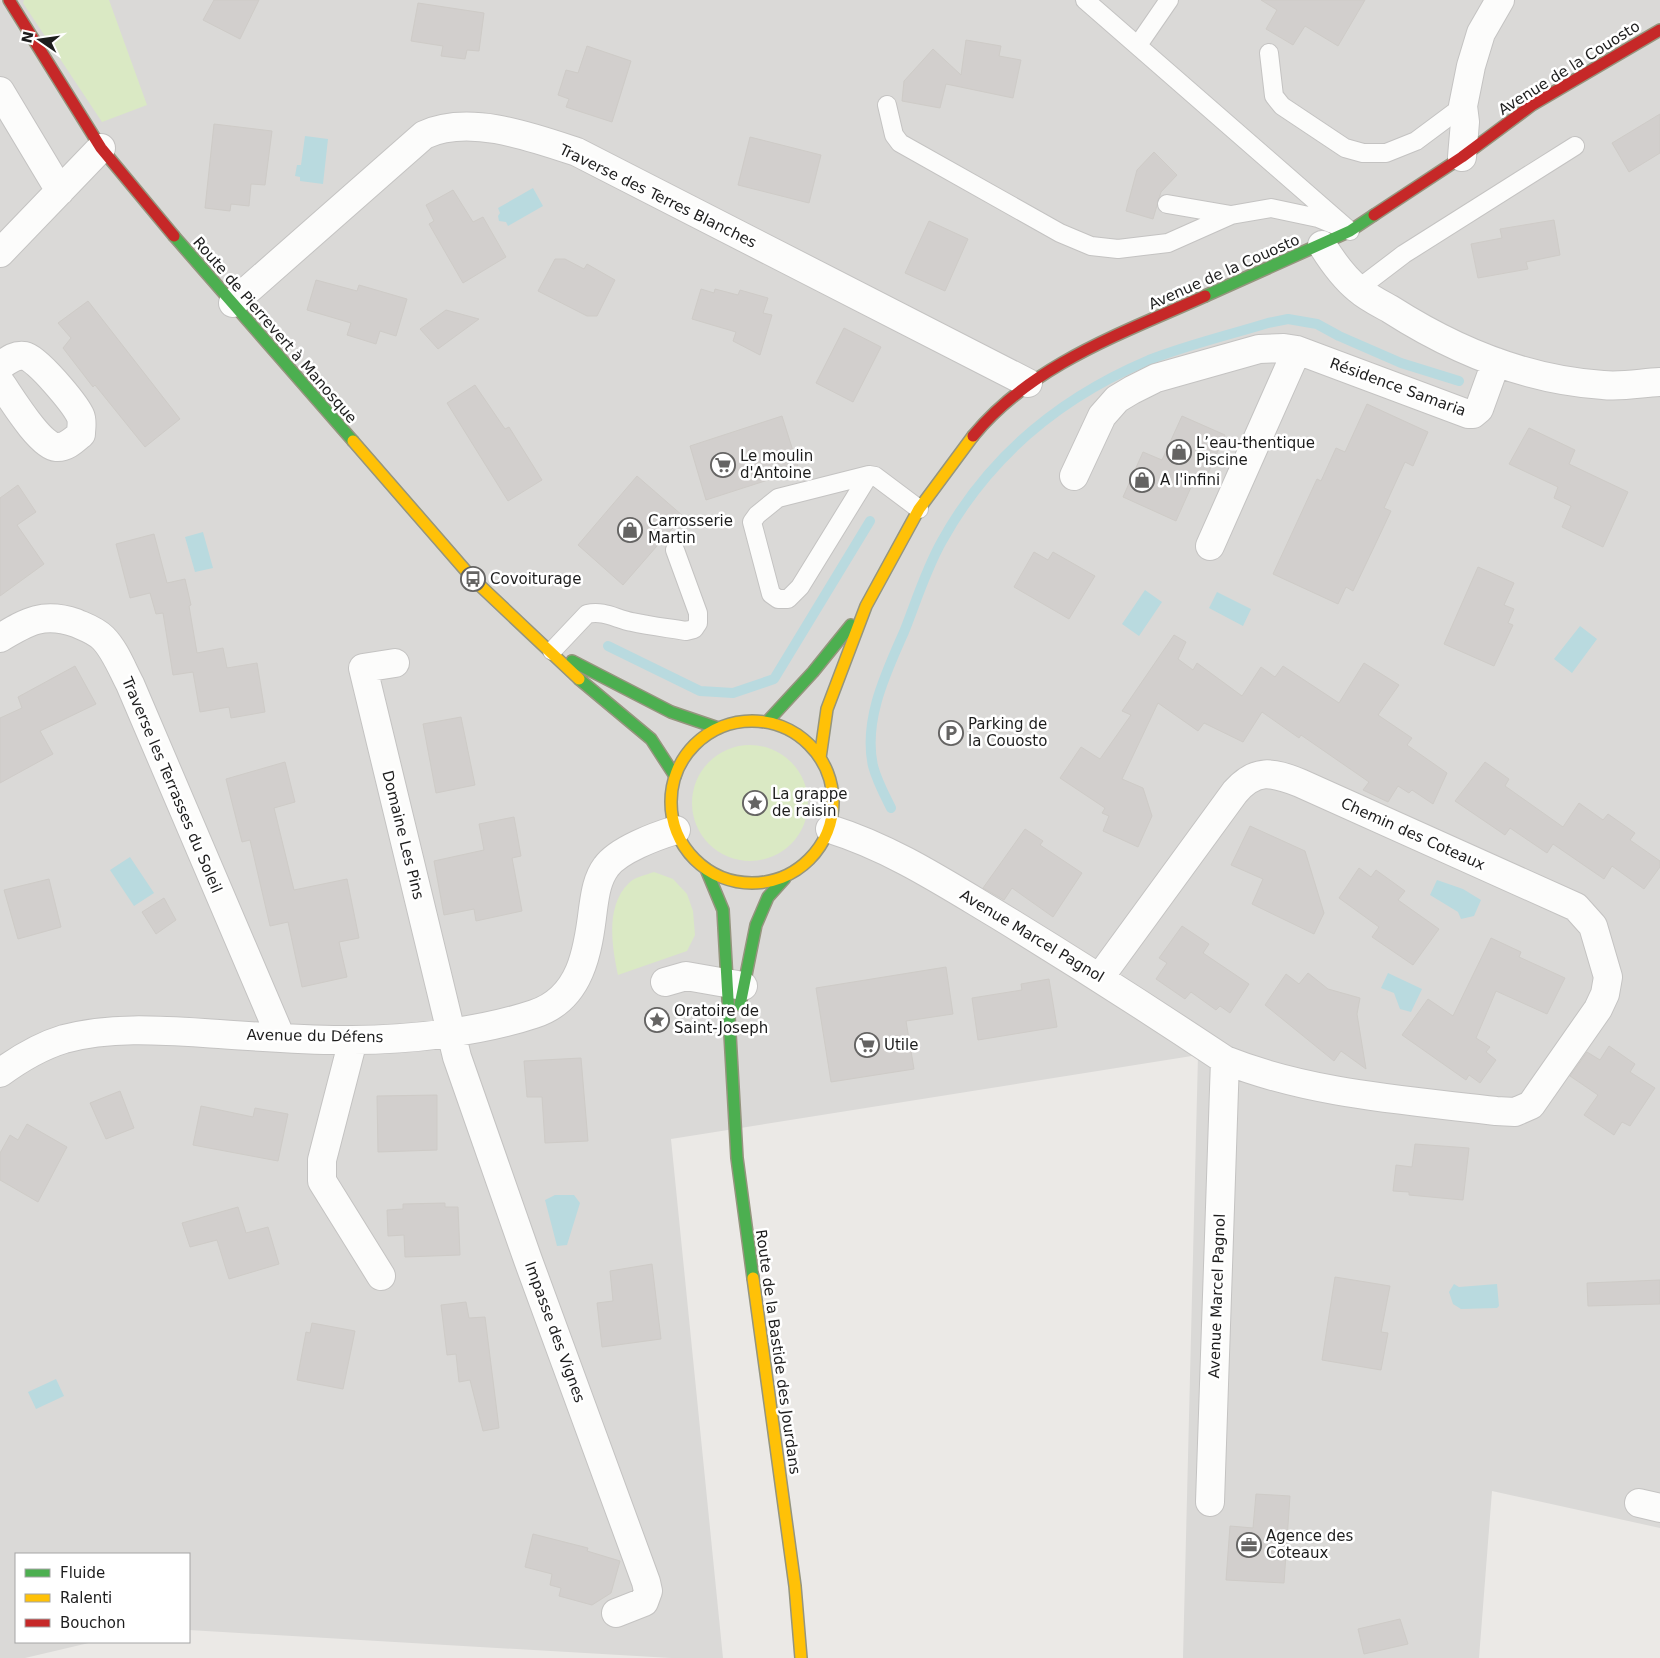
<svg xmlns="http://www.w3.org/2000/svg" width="1660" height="1658" font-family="'DejaVu Sans',sans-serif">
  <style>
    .residential { fill: #dad9d7 }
    .grass { fill: #dae9c4 }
    .water { fill: #b9dadf }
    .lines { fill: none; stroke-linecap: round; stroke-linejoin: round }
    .stream { stroke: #b9dadf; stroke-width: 10 }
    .building { fill: #d2cfcd; stroke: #cecbc7 }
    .lane-casing { stroke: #c4c3c2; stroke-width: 20 }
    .street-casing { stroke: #c4c3c2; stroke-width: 30 }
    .fast-casing { stroke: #95957e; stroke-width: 14 }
    .slow-casing { stroke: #95957e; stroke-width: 14 }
    .jam-casing { stroke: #95957e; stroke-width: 14 }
    .lane { stroke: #fcfcfb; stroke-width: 18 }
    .street { stroke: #fcfcfb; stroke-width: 28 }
    .fast { stroke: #4caf50; stroke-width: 11 }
    .slow { stroke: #ffc107; stroke-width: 11 }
    .jam { stroke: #c62828; stroke-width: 11 }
    .labels { text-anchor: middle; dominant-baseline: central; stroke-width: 5; stroke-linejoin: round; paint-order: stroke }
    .street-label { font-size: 15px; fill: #1d1d1d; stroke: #fff }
    .poi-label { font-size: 15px; fill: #1d1d1d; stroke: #fff; text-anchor: start }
  </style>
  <rect width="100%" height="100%" fill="#ebe9e6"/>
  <!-- residential -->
  <path class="residential" d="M0 0H1660V1528L1492 1491 1479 1658H1183L1198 1055 671 1139 723 1658H671L189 1630V1554H16V1642H93L25 1658H0Z"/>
  <!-- grass -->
  <path class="grass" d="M24 0H109L147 105 102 122 23 3Z
    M692 803a58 58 0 1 1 116 0a58 58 0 1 1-116 0Z
    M654 872 673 879 687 894 693 911 695 935 687 951 618 975C612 947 605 906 629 883 634 877 646 875 654 872Z"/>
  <!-- water -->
  <path class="water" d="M305 136 328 139 323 184 300 181V177L295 176 297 165H301Z
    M533 188 543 206 508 226 506 222 499 221 498 216 500 213 498 208Z
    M203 532 213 568 195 572 185 537Z
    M1145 590 1162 602 1139 636 1122 624Z
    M1217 592 1251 609 1243 626 1209 608Z
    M1580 626 1597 639 1572 673 1554 659Z
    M130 857 154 893 134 906 110 870Z
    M1437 880 1463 889 1481 900 1474 916 1461 919 1458 912 1430 895Z
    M1388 973 1422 989 1411 1012 1400 1009 1394 993 1381 988Z
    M555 1195H574L580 1203 567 1245 557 1246 545 1200Z
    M1454 1284 1459 1287 1497 1284 1499 1306 1497 1308 1461 1309 1453 1304 1449 1292Z
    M56 1379 64 1396 36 1409 28 1392Z"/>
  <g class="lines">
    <!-- stream -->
    <path class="stream" d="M608 646 700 691 733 693 774 679 870 521
      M891 808C884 794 877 781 873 766 863 720 886 673 904 632 916 602 926 569 942 541 989 456 1059 398 1149 360 1187 345 1229 335 1268 323L1288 319 1317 324 1339 336 1401 363 1459 381"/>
  </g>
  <!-- building -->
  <path class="building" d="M214 0H259L240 39 203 20Z
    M1261 0H1365L1338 46 1305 26 1293 45 1266 29 1277 10Z
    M418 3 484 13 479 51 467 50 465 59 441 56 443 46 411 41Z
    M966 40 1001 46 999 56 1021 60 1013 98 946 84 940 108 902 101 904 81 933 49 961 75Z
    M587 46 631 61 612 122 566 107 569 99 558 95 566 70 578 73Z
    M1660 114V153L1629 172 1612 143Z
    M214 124 272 131 265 185 251 184 249 206 231 204 230 211 205 208Z
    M750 137 821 155 809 203 738 185Z
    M1154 152 1177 175 1161 192 1153 219 1126 211 1137 170Z
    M453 190 473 222 483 217 506 257 463 283 429 224 434 221 426 205Z
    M1554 220 1560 255 1526 262 1528 269 1478 278 1471 244 1502 238 1500 229Z
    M929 221 968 239 945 291 905 273Z
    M555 259H565L584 269 587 264 615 280 597 316H587L538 291Z
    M316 280 357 291 359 285 407 299 396 336 380 331 376 344 347 335 351 323 307 310Z
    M701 289 714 293 715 289 738 295 740 290 768 298 763 313 772 315 760 355 733 341 736 332 692 319Z
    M88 301 180 419 145 447 95 385 93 387 63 348 71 338 58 323Z
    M446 310 479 319 438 349 420 329Z
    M844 328 881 347 853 402 816 383Z
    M475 385 505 429 509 427 542 480 508 501 447 403Z
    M1367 404 1428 432 1413 466 1405 462 1384 508 1391 511 1375 545 1353 591 1346 587 1338 604 1273 574 1317 479 1321 481 1336 448 1345 452Z
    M782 416 799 470 706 500 690 446Z
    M1182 416 1225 435 1205 480 1196 476 1176 521 1123 497 1143 452 1162 460Z
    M1529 428 1575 450 1569 464 1628 492 1603 547 1562 527 1571 506 1554 498 1558 487 1509 464Z
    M637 476 683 516 623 585 578 545Z
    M18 485 36 512 17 525 44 564 0 596V498Z
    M154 534 167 583 185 579 191 605 189 606 197 653 223 648 227 668 257 663 265 712 231 718 229 707 200 712 193 672 173 675 163 613 156 614 150 593 130 598 116 544Z
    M1034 552 1048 560 1053 552 1095 576 1069 619 1014 587Z
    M1478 567 1514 583 1504 605 1514 609 1508 623 1513 625 1494 666 1444 644Z
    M1174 635 1186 642 1178 659 1193 670 1197 663 1242 696 1261 667 1275 677 1283 666 1339 703 1364 663 1399 685 1378 715 1412 738 1407 745 1447 773 1433 804 1412 790 1409 793 1398 786 1388 802 1363 790 1369 782 1301 735 1299 738 1262 712 1243 742 1204 723 1198 731 1158 703 1122 779 1143 788 1152 816 1138 847 1103 831 1109 816 1102 813 1105 808 1060 778 1081 747 1100 759 1131 715 1122 711Z
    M75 666 96 704 40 731 53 754 0 783V718L22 708 18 697Z
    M461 717 475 785 436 793 423 724Z
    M285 762 295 802 274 808 294 890 347 879 359 938 339 942 347 977 302 987 288 922 270 926 250 840 242 842 226 779Z
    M1485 762 1509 779 1505 786 1563 827 1579 803 1603 820 1608 814 1635 833 1630 840 1660 861V867L1644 889 1612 866 1604 879 1553 844 1547 853 1510 828 1505 835 1455 801Z
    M514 817 521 856 512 858 522 911 476 921 474 909 444 915 434 861 484 850 479 824Z
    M1250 826 1305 851 1324 913 1314 934 1252 904 1263 879 1231 865Z
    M1025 829 1043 841 1040 845 1082 873 1053 917 1012 888 1004 900 983 888Z
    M1359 868 1371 877 1376 870 1405 891 1398 900 1439 929 1413 965 1372 937 1379 927 1339 898Z
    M49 879 61 927 18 939 4 890Z
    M164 898 176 920 156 934 142 912Z
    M1182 926 1209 944 1203 953 1249 984 1230 1013 1220 1006 1216 1010 1191 992 1185 999 1156 979 1167 963 1159 958Z
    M1491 938 1521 952 1519 957 1565 978 1547 1014 1496 991 1476 1038 1490 1047 1486 1052 1496 1060 1480 1083 1469 1075 1466 1080 1402 1035 1428 999 1453 1016Z
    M946 967 953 1014 906 1021 914 1069 831 1082 816 988Z
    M1308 973 1328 989 1360 998 1357 1014 1366 1069 1341 1051 1334 1061 1265 1005 1286 974 1299 984Z
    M1049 979 1057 1027 978 1040 972 998 1022 990 1021 984Z
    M1609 1046 1635 1064 1630 1072 1655 1088 1630 1126 1622 1122 1614 1135 1584 1115 1598 1095 1570 1076 1587 1052 1600 1060Z
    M581 1058 588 1141 545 1143 542 1097H527L524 1061Z
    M120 1091 134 1128 106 1139 90 1103Z
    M437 1095V1150L378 1152 377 1096Z
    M201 1106 253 1117 255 1108 288 1114 278 1161 193 1145Z
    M27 1124 67 1147 38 1202 0 1180V1153L10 1135 18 1140Z
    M1415 1144 1469 1148 1463 1200 1409 1195V1192L1393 1191 1396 1165 1412 1167Z
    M445 1203V1207H458L460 1255 405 1257 404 1235 388 1236 387 1210 403 1209V1204Z
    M238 1207 246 1233 268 1227 279 1264 229 1279 217 1240 190 1247 182 1223Z
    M652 1264 661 1339 602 1347 597 1303 613 1301 610 1271Z
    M1335 1277 1390 1286 1381 1332 1388 1333 1381 1370 1322 1360Z
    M1660 1280V1304L1588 1306 1587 1283Z
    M466 1302 469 1318 485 1317 499 1428 483 1431 470 1380 459 1382 456 1354 447 1355 441 1305Z
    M312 1323 355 1331 343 1389 297 1380 306 1332 310 1333Z
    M1256 1494 1290 1496 1284 1583 1226 1580 1230 1526 1253 1528Z
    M533 1534 588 1548 587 1551 620 1561 611 1593 592 1605 559 1596 561 1588 550 1585 552 1574 525 1567Z
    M1400 1619 1408 1644 1364 1654 1358 1629Z"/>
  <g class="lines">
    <defs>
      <path id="lane" d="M1085 0 1350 231
        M1138 45 1169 0
        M1269 53 1274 96 1282 106 1345 148 1363 153H1386L1416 141 1463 106
        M887 105 894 135 900 143 1060 233 1091 246 1118 249 1168 243 1231 215
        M1167 204 1231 215 1271 208 1318 218 1335 225
        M1358 289 1404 254 1575 146
        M869 475 800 587 788 599H778L771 594 752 522 757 515 778 498 869 475 875 476 919 509
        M552 651 587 614C604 610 616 619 632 622 650 626 668 628 686 631L694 629 698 623V613L675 550"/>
      <path id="street" d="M0 91 60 191
        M1462 157 1465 122 1463 106 1471 66 1481 33 1500 0
        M1322 245C1332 261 1343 277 1358 289 1367 297 1379 303 1390 309 1454 350 1527 380 1603 385 1622 387 1641 383 1660 382
        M0 253 101 148
        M233 303 424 135C469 114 532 137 577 152L1028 383
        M0 366C7 361 15 354 25 356 37 358 74 403 80 415 83 421 81 428 81 434 74 440 66 448 56 447 40 446 10 396 0 382
        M1074 476 1102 416 1117 399 1132 390 1156 378 1259 349 1284 348 1297 350 1468 414H1473L1479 409 1496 362
        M1210 546 1297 350
        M0 638C28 621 44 612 76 623 85 627 95 630 103 638 115 650 122 669 130 684L281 1038
        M395 663 363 668 457 1057 528 1260 646 1582 648 1591 644 1602 616 1613
        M830 829C891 848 943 882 998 915 1075 962 1150 1010 1225 1060L1210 1502
        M1100 977 1235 792C1256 768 1272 772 1300 783L1576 907 1593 926 1608 977 1605 994 1598 1009 1531 1105 1515 1112 1496 1111C1405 1100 1310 1094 1225 1060
        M665 982 686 976 743 986
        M353 1040 322 1160V1181L381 1276
        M0 1073C19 1059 41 1046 64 1039 109 1027 157 1030 204 1033 253 1036 303 1041 352 1040 409 1040 480 1032 534 1014 581 999 588 951 593 909 595 895 597 879 606 867 618 850 656 836 676 830
        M1639 1503 1660 1508"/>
      <path id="fast" d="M174 236 353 441
        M1205 296 1350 231 1374 215
        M572 661 671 712 718 728
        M579 679 651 739 675 776
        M767 722 813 672 851 625
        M706 869 723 910 737 1158 753 1278
        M740 1005 756 925 768 897 785 878"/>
      <path id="slow" d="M353 441 473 579 579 679
        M671 802a81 81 0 1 1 162 0a81 81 0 1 1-162 0Z
        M820 758 827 709 866 606 919 509 973 436
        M753 1278 795 1586 801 1658"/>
      <path id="jam" d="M9 0 101 148 174 236
        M1374 215 1462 157 1532 105 1660 30
        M973 436C1032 364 1123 333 1205 296"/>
    </defs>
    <!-- lane casing -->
    <use href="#lane" class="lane-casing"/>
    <!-- street casing -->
    <use href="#street" class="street-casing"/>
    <!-- fast casing -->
    <use href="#fast" class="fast-casing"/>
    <!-- slow casing -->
    <use href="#slow" class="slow-casing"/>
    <!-- jam casing -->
    <use href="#jam" class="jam-casing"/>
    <!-- lane -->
    <use href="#lane" class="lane"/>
    <!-- street -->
    <use href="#street" class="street"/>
    <!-- fast -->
    <use href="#fast" class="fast"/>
    <!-- slow -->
    <use href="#slow" class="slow"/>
    <!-- jam -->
    <use href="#jam" class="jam"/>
  </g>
  <!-- icons -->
  <defs>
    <symbol id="shop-ring" viewBox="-11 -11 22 22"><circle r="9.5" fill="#fff" stroke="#656463" stroke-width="1.5"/><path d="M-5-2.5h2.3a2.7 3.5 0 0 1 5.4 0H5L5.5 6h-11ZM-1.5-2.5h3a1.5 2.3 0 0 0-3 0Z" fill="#656463"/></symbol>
    <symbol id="supermarket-ring" viewBox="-11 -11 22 22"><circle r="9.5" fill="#fff" stroke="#656463" stroke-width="1.5"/><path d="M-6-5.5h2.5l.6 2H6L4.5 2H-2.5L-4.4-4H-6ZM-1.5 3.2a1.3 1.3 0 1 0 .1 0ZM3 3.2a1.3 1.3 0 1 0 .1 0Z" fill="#656463"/></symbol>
    <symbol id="bus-ring" viewBox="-11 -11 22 22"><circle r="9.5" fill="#fff" stroke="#656463" stroke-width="1.5"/><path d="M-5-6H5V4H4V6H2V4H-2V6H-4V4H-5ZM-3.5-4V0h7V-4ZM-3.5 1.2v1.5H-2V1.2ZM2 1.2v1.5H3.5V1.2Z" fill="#656463"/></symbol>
    <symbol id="parking-ring" viewBox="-11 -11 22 22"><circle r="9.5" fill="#fff" stroke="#656463" stroke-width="1.5"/><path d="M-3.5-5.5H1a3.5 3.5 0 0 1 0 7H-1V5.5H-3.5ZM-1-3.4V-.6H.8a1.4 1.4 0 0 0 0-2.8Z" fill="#656463"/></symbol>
    <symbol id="sight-ring" viewBox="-11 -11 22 22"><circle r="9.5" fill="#fff" stroke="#656463" stroke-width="1.5"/><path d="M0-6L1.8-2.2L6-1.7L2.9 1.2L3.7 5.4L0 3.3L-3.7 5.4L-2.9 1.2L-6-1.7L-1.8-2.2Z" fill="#656463"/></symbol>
    <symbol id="office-ring" viewBox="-11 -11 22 22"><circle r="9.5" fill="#fff" stroke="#656463" stroke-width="1.5"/><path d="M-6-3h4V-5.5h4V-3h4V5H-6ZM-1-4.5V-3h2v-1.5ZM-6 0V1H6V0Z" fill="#656463"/></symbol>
  </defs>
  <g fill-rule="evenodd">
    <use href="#shop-ring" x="1165" y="438" width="28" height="28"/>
    <use href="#supermarket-ring" x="709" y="451" width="28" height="28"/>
    <use href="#shop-ring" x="1128" y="466" width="28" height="28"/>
    <use href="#shop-ring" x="616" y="516" width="28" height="28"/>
    <use href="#bus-ring" x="459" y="565" width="28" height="28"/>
    <use href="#parking-ring" x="937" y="719" width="28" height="28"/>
    <use href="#sight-ring" x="741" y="789" width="28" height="28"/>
    <use href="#sight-ring" x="643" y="1006" width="28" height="28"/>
    <use href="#supermarket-ring" x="853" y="1031" width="28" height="28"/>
    <use href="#office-ring" x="1235" y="1531" width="28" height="28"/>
  </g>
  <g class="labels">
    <!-- street labels -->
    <g class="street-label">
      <text transform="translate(1569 68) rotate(-32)">Avenue de la Couosto</text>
      <text transform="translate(658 196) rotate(26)">Traverse des Terres Blanches</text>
      <text transform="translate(1224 272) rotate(-24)">Avenue de la Couosto</text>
      <text transform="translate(275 330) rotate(49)">Route de Pierrevert à Manosque</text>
      <text transform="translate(1398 387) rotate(20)">Résidence Samaria</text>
      <text transform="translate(172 785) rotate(67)">Traverse les Terrasses du Soleil</text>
      <text transform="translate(1413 834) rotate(24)">Chemin des Coteaux</text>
      <text transform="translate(403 835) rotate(76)">Domaine Les Pins</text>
      <text transform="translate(1032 936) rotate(31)">Avenue Marcel Pagnol</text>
      <text transform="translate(315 1036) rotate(1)">Avenue du Défens</text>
      <text transform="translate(1217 1296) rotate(-88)">Avenue Marcel Pagnol</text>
      <text transform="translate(555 1332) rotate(70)">Impasse des Vignes</text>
      <text transform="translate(778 1352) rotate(82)">Route de la Bastide des Jourdans</text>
    </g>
    <!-- poi labels -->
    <g class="poi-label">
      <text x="1196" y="443">L’eau-thentique<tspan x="1196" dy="17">Piscine</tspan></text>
      <text x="740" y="456">Le moulin<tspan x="740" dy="17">d'Antoine</tspan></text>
      <text x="1160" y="480">A l'infini</text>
      <text x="648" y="521">Carrosserie<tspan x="648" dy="17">Martin</tspan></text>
      <text x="490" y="579">Covoiturage</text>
      <text x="968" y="724">Parking de<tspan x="968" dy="17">la Couosto</tspan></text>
      <text x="772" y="794">La grappe<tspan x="772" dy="17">de raisin</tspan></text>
      <text x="674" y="1011">Oratoire de<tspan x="674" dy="17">Saint-Joseph</tspan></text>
      <text x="884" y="1045">Utile</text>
      <text x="1266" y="1536">Agence des<tspan x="1266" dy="17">Coteaux</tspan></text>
    </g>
  </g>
  <!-- legend -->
  <rect x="15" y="1553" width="175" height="90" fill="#ffffff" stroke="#a5a5a5"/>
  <rect x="25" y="1569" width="25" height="8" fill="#4caf50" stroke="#a5a5a5"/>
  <text x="60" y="1578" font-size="15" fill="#1d1d1d">Fluide</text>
  <rect x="25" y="1594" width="25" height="8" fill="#ffc107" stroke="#a5a5a5"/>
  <text x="60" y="1603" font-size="15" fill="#1d1d1d">Ralenti</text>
  <rect x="25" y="1619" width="25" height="8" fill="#c62828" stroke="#a5a5a5"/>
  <text x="60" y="1628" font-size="15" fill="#1d1d1d">Bouchon</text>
  <!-- north arrow -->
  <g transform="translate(40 40) rotate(283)" stroke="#ffffff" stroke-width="4" paint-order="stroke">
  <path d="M0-4L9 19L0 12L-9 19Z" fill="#1d1d1d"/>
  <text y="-8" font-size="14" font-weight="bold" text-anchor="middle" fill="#1d1d1d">N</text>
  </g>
</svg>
